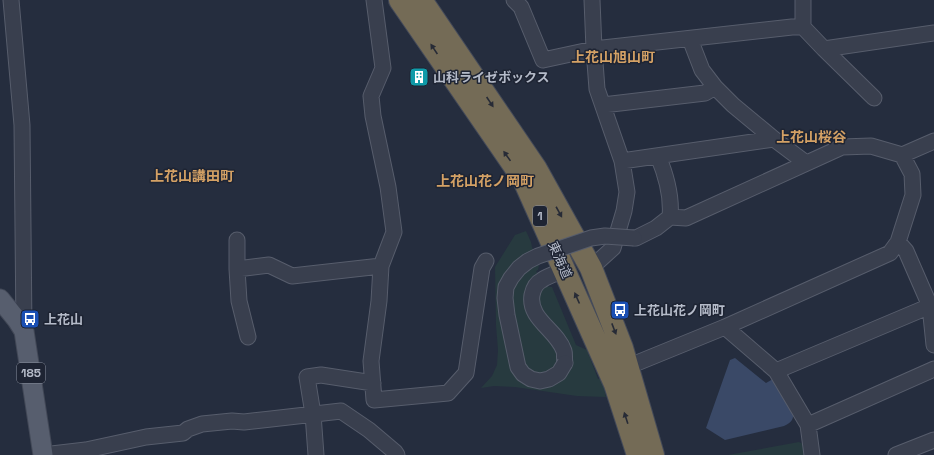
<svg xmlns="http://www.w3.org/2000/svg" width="934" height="455" font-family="'Space Grotesk','Noto Sans JP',sans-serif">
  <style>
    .green { fill: #273a3f }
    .water { fill: #3a4967 }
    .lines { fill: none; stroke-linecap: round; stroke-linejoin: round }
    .minor-casing { stroke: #575d6c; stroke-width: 17 }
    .major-casing { stroke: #424857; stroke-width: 21 }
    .highway-casing { stroke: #444a59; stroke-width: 24 }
    .minor { stroke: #393f4e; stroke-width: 15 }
    .major { stroke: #575e6e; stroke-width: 19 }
    .highway { stroke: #746b56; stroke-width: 22 }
    .minor-bridge-casing { stroke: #575d6c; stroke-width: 17; stroke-linecap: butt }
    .minor-bridge { stroke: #393f4e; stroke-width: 15 }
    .oneway { fill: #272b36 }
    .labels { text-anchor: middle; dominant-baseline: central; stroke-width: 3; stroke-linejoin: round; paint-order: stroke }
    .shield { fill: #1e2433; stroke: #888e9c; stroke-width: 1 }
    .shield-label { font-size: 12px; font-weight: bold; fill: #b5bbc9 }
    .poi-label { font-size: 13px; font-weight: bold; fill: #b5bbc9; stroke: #1e2433; text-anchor: start }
    .street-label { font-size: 13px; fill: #b5bbc9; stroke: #1e2433 }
    .neighbourhood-label { font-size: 14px; font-weight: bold; fill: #d4a165; stroke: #1e2433 }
  </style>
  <rect width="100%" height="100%" fill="#252d3e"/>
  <!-- green -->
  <path class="green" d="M526 231 531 242 532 247 539 265 538 270 536 271 545 286 552 287 576 345 587 350 598 379H602L606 397 577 396 515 387 494 386 481 388 492 376 497 365 498 350 496 325 495 267 515 235Z
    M799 442 805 445 807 455H728Z"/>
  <!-- water -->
  <path class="water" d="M735 358 766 383 773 379 794 410C793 419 793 422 784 426L725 440 706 428 730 360Z"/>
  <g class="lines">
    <defs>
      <path id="minor" d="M11 0 22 125 24 331
        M374 0 383 68 371 96 373 116 388 187 394 232 381 266 379 301 371 361 374 400 448 393 466 373 482 268 486 261
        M514 0 521 7 543 60 594 49 792 27H803
        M803 0V27L824 49 874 98
        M690 39 702 70 715 87 733 105 774 139 806 163
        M824 49 934 33
        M603 105 705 93 715 87
        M902 155 934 141
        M658 156C666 175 672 196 670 217
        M622 161 774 139
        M237 240V269L239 301 248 337
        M898 242 906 251 930 306 934 345
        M591 268 613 248 624 211 627 192 622 161 597 89 594 49 592 0
        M237 269 269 265 292 276 381 266
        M725 327 776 371 808 425 812 455
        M565 363C564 359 565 354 564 351 557 330 528 319 532 295 533 290 536 283 542 280 547 276 558 273 565 270
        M627 367 725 327 890 253 898 242 913 195 912 174 902 155 871 146 842 147 686 218 670 217 656 228 636 238H634
        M776 371 930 306
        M808 425 934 369
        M43 455 86 450 146 437 183 433 188 429 202 424 232 421 244 422 271 419 341 411 369 430 395 452 397 455
        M316 455 313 414 307 377 321 375 373 383
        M896 455 934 440"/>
      <path id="major" d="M0 299 17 320 24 331 43 455"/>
      <path id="highway" d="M400 0 524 180 615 384 638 455
        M421 0 536 169 591 268 622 348 653 455"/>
    </defs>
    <!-- minor casing -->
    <use href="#minor" class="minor-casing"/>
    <!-- major casing -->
    <use href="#major" class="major-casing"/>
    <!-- highway casing -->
    <use href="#highway" class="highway-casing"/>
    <!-- minor -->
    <use href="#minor" class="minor"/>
    <!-- major -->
    <use href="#major" class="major"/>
    <!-- highway -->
    <use href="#highway" class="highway"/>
    <defs>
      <path id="minor-bridge" d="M565 363 559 373 549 379 540 381 531 379 523 374 518 367 507 315 505 298 506 287 511 278 519 268 528 261 538 256 591 238 605 236 634 238"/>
    </defs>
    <!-- minor-bridge casing -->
    <use href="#minor-bridge" class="minor-bridge-casing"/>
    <!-- minor-bridge -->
    <use href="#minor-bridge" class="minor-bridge"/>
  </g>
  <!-- one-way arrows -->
  <defs><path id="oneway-solid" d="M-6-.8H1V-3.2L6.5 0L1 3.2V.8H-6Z"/></defs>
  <g class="oneway">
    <use href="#oneway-solid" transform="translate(434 49) rotate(-124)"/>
    <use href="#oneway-solid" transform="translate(490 102) rotate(56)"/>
    <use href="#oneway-solid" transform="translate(507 156) rotate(-125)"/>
    <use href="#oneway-solid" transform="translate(559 212) rotate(61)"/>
    <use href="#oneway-solid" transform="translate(577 298) rotate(-114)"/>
    <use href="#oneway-solid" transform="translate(614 329) rotate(69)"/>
    <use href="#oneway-solid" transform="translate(626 418) rotate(-108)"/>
  </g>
  <!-- icons -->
  <defs>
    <symbol id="building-square" viewBox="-11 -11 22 22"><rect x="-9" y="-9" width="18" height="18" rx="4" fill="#0f9aa8" stroke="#1e2433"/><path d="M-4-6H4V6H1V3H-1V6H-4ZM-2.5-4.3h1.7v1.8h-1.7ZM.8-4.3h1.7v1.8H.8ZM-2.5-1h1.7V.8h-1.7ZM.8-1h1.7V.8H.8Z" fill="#fff"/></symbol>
    <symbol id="bus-square" viewBox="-11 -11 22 22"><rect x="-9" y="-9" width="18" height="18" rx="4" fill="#1a4fb4" stroke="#1e2433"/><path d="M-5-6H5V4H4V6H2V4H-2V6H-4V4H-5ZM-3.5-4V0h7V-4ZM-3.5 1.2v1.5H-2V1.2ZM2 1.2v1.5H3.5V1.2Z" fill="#fff"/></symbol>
  </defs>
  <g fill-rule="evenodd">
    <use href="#building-square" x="408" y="66" width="22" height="22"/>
    <use href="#bus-square" x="609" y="299" width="22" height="22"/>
    <use href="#bus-square" x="19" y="308" width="22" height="22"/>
  </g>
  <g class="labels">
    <!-- shield labels -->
    <g class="shield">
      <rect x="533" y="206" width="14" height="20" rx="3"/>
      <rect x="17" y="363" width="28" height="20" rx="3"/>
    </g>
    <g class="shield-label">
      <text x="540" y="216">1</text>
      <text x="31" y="373">185</text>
    </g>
    <!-- poi labels -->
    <g class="poi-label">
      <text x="433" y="77">山科ライゼボックス</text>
      <text x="634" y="310">上花山花ノ岡町</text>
      <text x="44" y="319">上花山</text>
    </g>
    <!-- street labels -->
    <g class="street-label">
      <text transform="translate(560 260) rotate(66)">東海道</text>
    </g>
    <!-- neighbourhood labels -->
    <g class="neighbourhood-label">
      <text x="613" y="57">上花山旭山町</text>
      <text x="811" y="137">上花山桜谷</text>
      <text x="192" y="176">上花山講田町</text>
      <text x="485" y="181">上花山花ノ岡町</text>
    </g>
  </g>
</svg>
